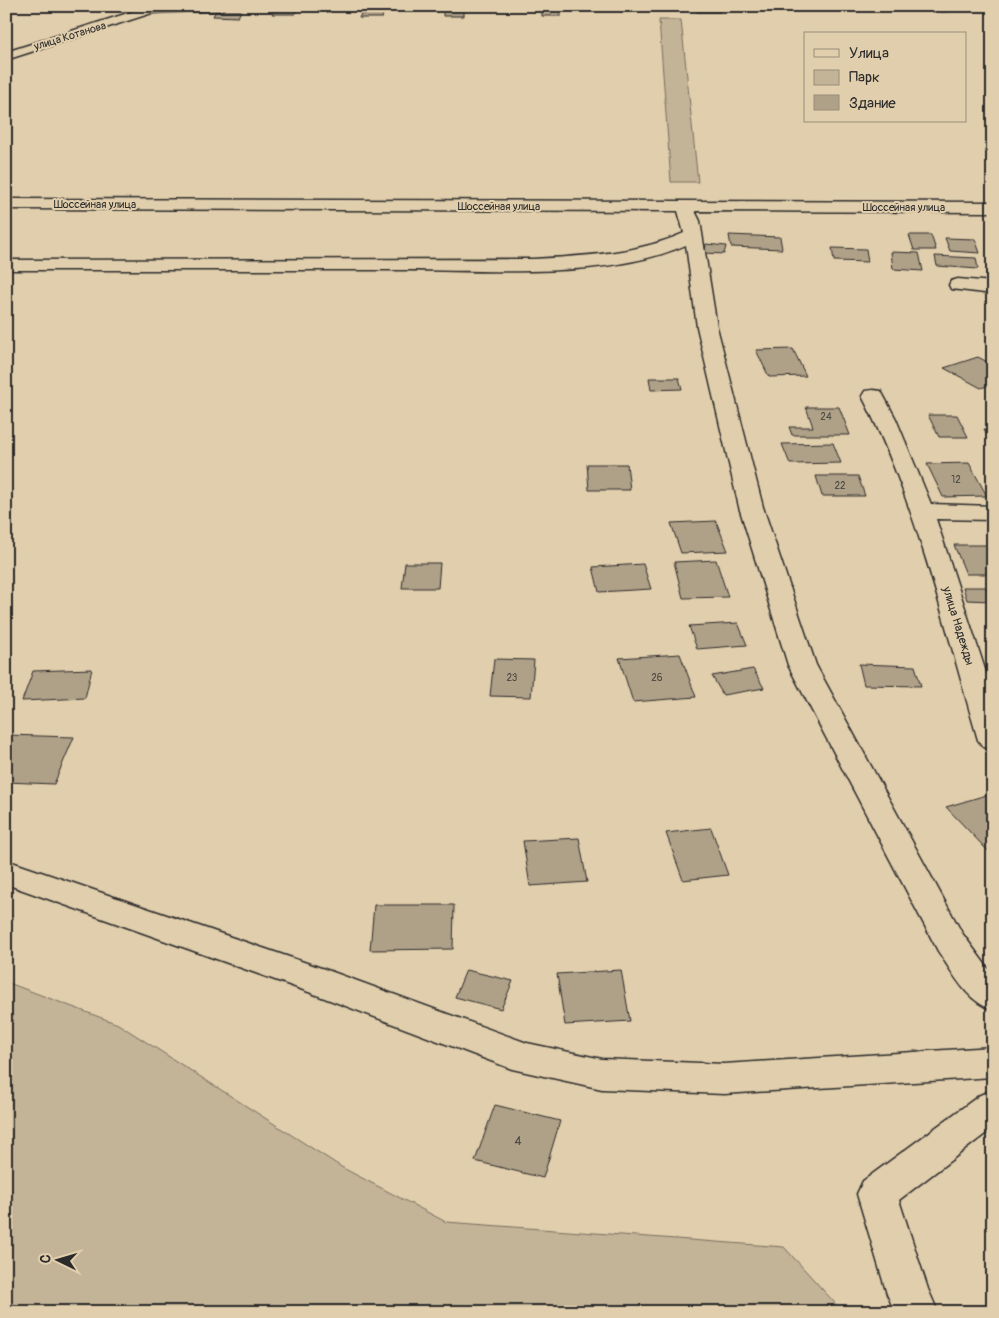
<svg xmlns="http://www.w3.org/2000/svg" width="999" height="1318" font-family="Pangolin,sans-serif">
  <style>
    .green { fill: #c3b397; stroke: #776f61 }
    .building { fill: #afa088; stroke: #2b2b2b }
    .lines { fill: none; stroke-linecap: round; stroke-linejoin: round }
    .minor-casing { stroke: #2b2b2b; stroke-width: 3 }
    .minor { fill: #e1ceac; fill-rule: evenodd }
    .labels { text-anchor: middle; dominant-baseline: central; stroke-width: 4; stroke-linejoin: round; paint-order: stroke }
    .number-label { font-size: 10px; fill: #4c4842 }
    .far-street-label { font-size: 11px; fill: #2b2b2b; stroke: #e1ceac }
    .street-label { font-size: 12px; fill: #2b2b2b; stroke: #e1ceac }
    .near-number-label { font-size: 12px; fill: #4c4842 }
  </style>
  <rect width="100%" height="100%" fill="#e1ceac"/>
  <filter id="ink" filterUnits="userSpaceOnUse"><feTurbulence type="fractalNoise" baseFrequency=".02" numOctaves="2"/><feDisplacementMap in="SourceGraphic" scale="10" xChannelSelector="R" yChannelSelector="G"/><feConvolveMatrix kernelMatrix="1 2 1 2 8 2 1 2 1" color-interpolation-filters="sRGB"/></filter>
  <g filter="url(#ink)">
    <!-- green -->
    <path class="green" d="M659 20H681L698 182H671Z
      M6 982 118 1024 343 1168 446 1222 784 1247 843 1312H6Z"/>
    <!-- building -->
    <path class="building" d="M355 6H377L375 10H354Z
      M571 6H586V11L571 10Z
      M695 6H718L720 12H697Z
      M755 6H776L779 11H758Z
      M934 6H963L969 10 941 12Z
      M275 9H297L295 14H272Z
      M443 9H464V16H443Z
      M542 10H561V16H542Z
      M216 11H241L238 17 213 16Z
      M361 14H383L382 18H359Z
      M729 235 780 237 782 249 731 247Z
      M909 235H931L936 250H914Z
      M945 238 975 239 980 253 950 251Z
      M706 244 726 246 724 254 705 253Z
      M832 248 866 249 868 262 834 261Z
      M891 252 919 253 923 271 893 269Z
      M935 256 976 258 978 269 937 266Z
      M793 349 806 376 769 377 756 350Z
      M978 357 993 365V384L981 388 944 368Z
      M649 378H679L682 389 651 390Z
      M806 407H839L850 435H792L789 427H813Z
      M928 415H957L968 437H939Z
      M984 429H993V446Z
      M833 443 841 463 790 464 782 444Z
      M969 463 987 496 943 497 927 464Z
      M587 464H627L630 490H589Z
      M816 476H858L865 496H822Z
      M716 521 728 551 681 553 671 523Z
      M954 545H993V574H966Z
      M716 560 728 597 683 598 674 562Z
      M405 563H440L438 588H402Z
      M643 564 651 589 599 592 593 567Z
      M963 587H986L990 601 967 600Z
      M738 623 747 645 697 649 689 626Z
      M680 654 696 697 633 702 619 658Z
      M494 659 534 660 531 697 490 696Z
      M859 664 915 666 921 686 864 685Z
      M92 669 85 698 22 701 33 671Z
      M753 669 764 688 723 695 712 676Z
      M6 735 74 737 54 784 6 782Z
      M993 793V850L988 851 946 807Z
      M711 828 728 875 683 880 666 833Z
      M579 838 587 882 530 886 523 841Z
      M374 905H454L453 949 370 950Z
      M466 970 513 981 501 1009 455 997Z
      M621 970 630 1021 565 1025 557 974Z
      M495 1105 560 1121 543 1178 475 1161Z"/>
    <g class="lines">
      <defs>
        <path id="minor" d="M150 6H227L221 10 152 13 6 60V52Z
          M6 199 993 202V212L695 211 700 221 717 327 763 507 816 665 962 933 993 975V1010C966 1001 953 973 938 951L788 665 739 507 697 327 686 245C606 280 491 270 404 270 272 270 139 270 6 270V260L534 259C586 256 636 254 684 233L678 211 6 209Z
          M958 279 993 282V294L951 289 949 285 951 281Z
          M873 390 881 391 896 419 931 504 993 506V520L936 519 993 694V749L983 747 978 740C945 627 916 501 862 396L865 391Z
          M6 860 330 971 527 1043 602 1059 724 1064 993 1047V1077L724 1094 602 1089 512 1069 306 991 6 884Z
          M993 1090V1128L899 1200 928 1289 938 1312H895L887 1294 857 1194 863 1181 980 1095Z"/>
      </defs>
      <!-- minor casing -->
      <use href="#minor" class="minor-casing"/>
      <!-- minor -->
      <use href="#minor" class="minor"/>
    </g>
  </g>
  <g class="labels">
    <!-- number labels -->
    <g class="number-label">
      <text x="826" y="417">24</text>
      <text x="956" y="480">12</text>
      <text x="840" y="486">22</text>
      <text x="512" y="678">23</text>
      <text x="657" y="678">26</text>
    </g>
    <!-- far-street labels -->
    <g class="far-street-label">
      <text transform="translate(70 36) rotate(-17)">улица Котанова</text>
      <text x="95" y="204">Шоссейная улица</text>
      <text x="499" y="206">Шоссейная улица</text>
      <text x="904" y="207">Шоссейная улица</text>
    </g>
    <!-- street labels -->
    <g class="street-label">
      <text transform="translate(958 626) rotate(73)">улица Надежды</text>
    </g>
    <!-- near-number labels -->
    <g class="near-number-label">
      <text x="518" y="1141">4</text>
    </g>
  </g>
  <!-- margin -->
  <rect width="999" height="1318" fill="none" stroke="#e1ceac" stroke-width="25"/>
  <rect x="12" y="12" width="974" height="1293" fill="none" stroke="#2b2b2b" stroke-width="2" filter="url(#ink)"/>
  <!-- legend -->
  <rect x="804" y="32" width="162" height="90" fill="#e1ceac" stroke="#988d78"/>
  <rect x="814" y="49" width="25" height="8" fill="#e1ceac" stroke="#988d78"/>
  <text x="849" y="58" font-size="15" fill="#2b2b2b">Улица</text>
  <rect x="814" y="70" width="25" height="15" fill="#c3b397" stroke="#988d78"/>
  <text x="849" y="82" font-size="15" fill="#2b2b2b">Парк</text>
  <rect x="814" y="95" width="25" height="15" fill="#afa088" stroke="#988d78"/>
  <text x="849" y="108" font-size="15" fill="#2b2b2b">Здание</text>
  <!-- north arrow -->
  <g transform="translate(58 1260) rotate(275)" stroke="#e1ceac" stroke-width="4" paint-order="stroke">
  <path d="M0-4L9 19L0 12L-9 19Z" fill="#2b2b2b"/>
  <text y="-8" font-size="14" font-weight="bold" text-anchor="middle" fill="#2b2b2b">С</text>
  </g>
</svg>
